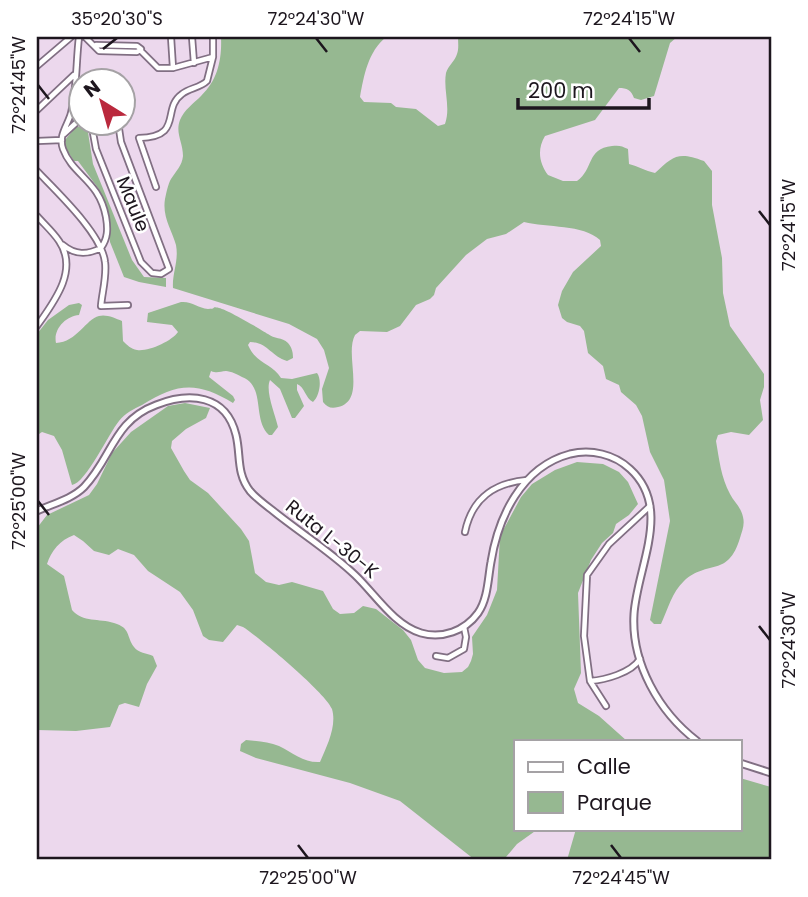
<svg xmlns="http://www.w3.org/2000/svg" width="808" height="897" font-family="Poppins,sans-serif">
  <style>
    .green { fill: #96b891 }
    .lines { fill: none; stroke-linecap: round; stroke-linejoin: round }
    .minor-casing { stroke: #816f83; stroke-width: 8 }
    .major-casing { stroke: #816f83; stroke-width: 9 }
    .minor { stroke: #fff; stroke-width: 4.5 }
    .major { stroke: #fff; stroke-width: 5 }
    .ticks { fill: none; stroke: #1d161e; stroke-width: 2.5 }
    .labels { text-anchor: middle; dominant-baseline: central; stroke-width: 5; stroke-linejoin: round; paint-order: stroke }
    .street-label { font-size: 19px; fill: #1d161e; stroke: #fff }
    .neatline { fill: none; stroke: #1d161e; stroke-width: 2.5 }
    .ticks-label { font-size: 18px; text-anchor: middle; fill: #1d161e }
  </style>
  <rect width="100%" height="100%" fill="#ecd8ed"/>
  <!-- green -->
  <path class="green" d="M221 37H386C368 52 364 75 360 97L364 102 391 103 396 107 416 109 438 126 445 124C451 107 443 90 446 73 448 66 455 61 457 54 459 49 458 42 458 37H677L670 43 654 96 641 100 634 98C631 90 627 88 619 88L595 120 545 136C537 149 539 163 548 175L563 181H577C594 169 586 149 612 146 619 145 622 146 628 149L629 164C638 166 645 171 655 173 673 156 678 151 704 161L712 171V205L722 258 723 293 730 326 764 374V387L760 400 763 420 749 435 731 432 718 435 716 441C719 458 721 478 730 494 734 502 741 507 743 517 745 525 742 531 740 538 728 578 708 559 684 581 672 592 668 609 661 624H654L650 620 670 521 664 480 650 452 642 416 636 405 621 392 619 385 606 379 603 366 588 353 584 331 580 326 567 322 562 318 558 305 562 291 573 272 601 246 600 240C583 224 547 228 524 222L506 234 487 239 466 255 436 288 434 295 430 299 416 305 400 326 387 332 360 331 355 335C344 355 367 400 338 407 331 409 327 407 323 402L322 389 329 368 324 350 317 339 289 324 173 288C172 273 179 261 176 245 172 230 162 217 165 199 166 194 168 184 171 179 176 171 182 166 183 156 183 142 175 133 180 120 184 110 194 103 201 96 218 80 222 59 221 37Z
    M87 126 93 164 132 260 144 277 166 278V287L139 282 124 277 110 242 107 209 98 188 78 161H74L66 149 64 141 76 127Z
    M181 302C192 301 198 308 208 309 218 309 210 306 219 308 228 310 260 329 268 334 274 339 282 337 288 343 292 348 293 352 293 358L287 361C271 356 267 342 250 342L248 345C256 364 272 363 281 378L292 379 317 373C322 379 320 396 313 402 305 398 305 387 297 384V390L304 406 295 418H292L280 389 270 380C265 391 275 414 278 427L272 435H269C252 420 266 386 242 377 239 375 230 371 226 371 220 371 218 374 211 371L209 377 233 396 235 400 233 403C197 381 177 383 142 405 134 409 125 413 119 421 109 433 86 483 72 485L62 450 54 436 42 432 39 434 37 441V334L48 320 69 305 79 303 82 305 79 315C66 316 53 329 56 343 77 342 86 319 99 316 106 314 115 318 122 321L123 341C127 345 131 349 137 350 148 352 172 341 178 332L172 325 147 322 148 313Z
    M185 403 210 408 206 418 186 429 172 441 171 448 184 471 190 480 208 493 241 529 249 541 255 573 266 582 279 585 292 582 323 591 333 609 340 614 354 613 363 606 376 609 403 630 411 640 418 660 425 668 444 673 462 672 468 667 471 661 473 654 472 637 487 615 497 590 500 536 521 497 532 484 555 470 577 462 603 464 619 472 628 482 638 504 629 515 616 524 613 533 602 543 591 560 578 593 581 673 574 689 578 703 599 716 627 741H516V829H538L517 844 506 857 499 860H475L400 801 350 783 256 758 240 751 241 744 246 740C257 741 269 742 279 746 293 753 304 763 320 762 327 746 337 726 332 709 327 694 259 637 243 627L237 625 223 642 209 640 203 636 193 610 180 592 148 571 134 555 118 549 109 555 94 551 83 541 74 535C60 540 51 551 47 564L64 576 72 610C83 623 99 618 114 623 131 628 126 636 134 647 138 653 147 653 153 656L157 666 147 684 139 707 125 703 119 705 110 727 76 731 37 730V528L47 515 89 495 97 484 112 453 131 432 168 406Z
    M740 778 771 787V860H567L576 829H740Z"/>
  <g class="lines">
    <defs>
      <path id="minor" d="M79 37C76 61 77 89 71 113 68 125 58 135 63 149 73 176 99 180 106 217 108 229 108 238 101 248
        M85 37 99 51 137 52 141 49 137 46 96 45
        M171 37 173 68
        M192 37 194 63
        M140 50 158 68H173L213 57V37
        M37 66 71 37
        M37 110 74 75
        M91 122 96 149 141 262 152 273 161 274 169 269 121 142 118 122
        M64 134 77 122 80 121
        M37 141 62 140
        M37 171C56 191 102 234 105 262 107 276 102 293 101 306L128 305
        M156 187 139 138C184 137 161 109 182 94 189 88 200 88 207 81L213 57
        M37 216C44 224 53 232 59 241 79 270 54 302 37 326
        M63 245C75 255 87 255 101 248
        M465 532C472 498 494 483 527 480
        M436 656 448 658 464 649 466 637 464 627
        M590 681C605 680 631 673 640 659
        M606 706 590 681 584 636 587 575 609 544 650 506"/>
      <path id="major" d="M37 511C52 504 72 499 84 487 112 458 113 421 156 405 189 392 226 394 236 435 241 455 236 473 250 491 256 498 264 504 272 510 299 532 330 551 355 575 375 594 394 625 421 633 442 639 465 631 478 613 488 599 488 578 491 562 498 518 521 467 570 454 591 449 614 454 630 469 673 508 637 567 634 614 631 663 659 712 697 741
        M740 763 771 773"/>
    </defs>
    <!-- minor casing -->
    <use href="#minor" class="minor-casing"/>
    <!-- major casing -->
    <use href="#major" class="major-casing"/>
    <!-- minor -->
    <use href="#minor" class="minor"/>
    <!-- major -->
    <use href="#major" class="major"/>
  </g>
  <!-- ticks -->
  <path class="ticks" d="M316 38 327 52M629 38 640 52M103 49 117 38M38 85 49 99M759 211 770 225M38 501 49 515M759 626 770 640M298 845 308 858M611 845 621 858"/>
  <g class="labels">
    <!-- street labels -->
    <g class="street-label">
      <text transform="translate(133 204) rotate(68)">Maule</text>
      <text transform="translate(332 539) rotate(39)">Ruta L-30-K</text>
    </g>
  </g>
  <!-- border -->
  <rect width="808" height="897" fill="none" stroke="#ffffff" stroke-width="77"/>
  <!-- legend -->
  <rect x="514" y="740" width="228" height="91" fill="#ffffff" stroke="#a5a2a5" stroke-width="2"/>
  <rect x="528" y="762" width="35" height="10" fill="#ffffff" stroke="#a5a2a5" stroke-width="2"/>
  <text x="577" y="774" font-size="21" fill="#1d161e">Calle</text>
  <rect x="528" y="792" width="35" height="21" fill="#96b891" stroke="#a5a2a5" stroke-width="2"/>
  <text x="577" y="810" font-size="21" fill="#1d161e">Parque</text>
  <!-- north arrow -->
  <g transform="translate(102 102) rotate(323)"><circle r="33" fill="#ffffff" stroke="#a5a2a5" stroke-width="2"/>
  <path d="M0-5L12 26L0 18L-12 26Z" fill="#ba293d"/>
  <text y="-10" font-size="19" font-weight="bold" text-anchor="middle" fill="#1d161e">N</text>
  </g>
  <!-- scale -->
  <path d="M518 98v10h131v-10" fill="none" stroke="#1d161e" stroke-width="3.5"/>
  <text x="528" y="98" font-size="21" fill="#1d161e" stroke="#ffffff" stroke-width="5" paint-order="stroke">200 m</text>
  <rect x="38" y="38" width="732" height="820" class="neatline"/>
  <g class="ticks-label">
    <text x="117" y="25">35°20'30"S</text>
    <text x="316" y="25">72°24'30"W</text>
    <text x="629" y="25">72°24'15"W</text>
    <text transform="translate(19 85) rotate(-90)" y="6">72°24'45"W</text>
    <text transform="translate(789 225) rotate(-90)" y="6">72°24'15"W</text>
    <text transform="translate(19 501) rotate(-90)" y="6">72°25'00"W</text>
    <text transform="translate(789 640) rotate(-90)" y="6">72°24'30"W</text>
    <text x="308" y="884">72°25'00"W</text>
    <text x="621" y="884">72°24'45"W</text>
  </g>
</svg>
